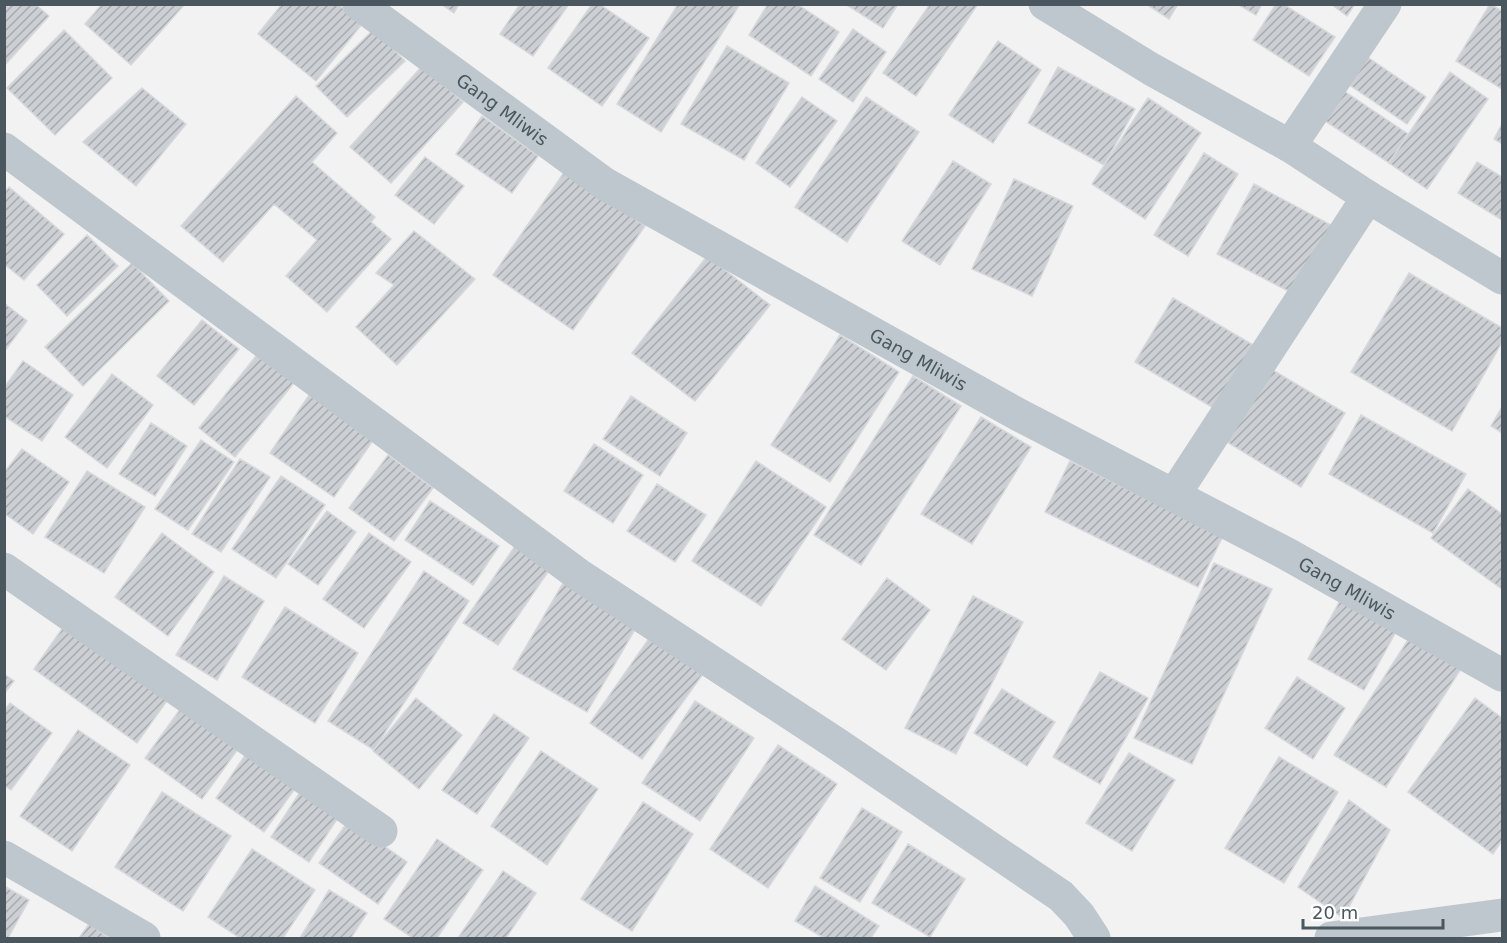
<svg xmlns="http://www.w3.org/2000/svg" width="1507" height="943" font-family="'DejaVu Sans',sans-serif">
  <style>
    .building { fill: url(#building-hatch); stroke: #d6d8dc; stroke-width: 1.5 }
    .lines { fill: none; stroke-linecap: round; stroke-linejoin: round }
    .minor { stroke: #bec7cd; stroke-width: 33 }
    .labels { text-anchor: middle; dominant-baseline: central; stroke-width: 4.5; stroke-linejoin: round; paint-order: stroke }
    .street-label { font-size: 18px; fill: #4a575e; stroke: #fff }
  </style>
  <defs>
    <pattern id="building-hatch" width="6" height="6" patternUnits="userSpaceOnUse" patternTransform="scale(1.5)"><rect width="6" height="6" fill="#cccfd3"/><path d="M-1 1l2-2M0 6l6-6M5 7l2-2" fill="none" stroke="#a8abae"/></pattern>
  </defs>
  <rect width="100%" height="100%" fill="#f3f2f2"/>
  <!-- building -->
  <path class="building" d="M4 4H35L49 16 4 66Z
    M102 4H185L131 65 85 24Z
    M282 4H338L362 24 316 81 258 34Z
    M441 4H459L454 13Z
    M520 4H569L533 56 500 34Z
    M592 4H599L649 38 602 106 548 68Z
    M678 4H740L661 132 617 104Z
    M768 4H797L839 32 811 76 749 35Z
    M845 4H898L883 28Z
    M930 4H978L916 96 883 73Z
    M1146 4H1178L1169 19Z
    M1237 4H1262L1256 15Z
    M1276 4H1283L1335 37 1309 76 1253 40Z
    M1331 4H1355L1347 16Z
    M1490 4 1502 11V89L1456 61Z
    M374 29 405 61 347 117 316 86Z
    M853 29 886 52 853 102 819 79Z
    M64 30 112 78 55 135 7 88Z
    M998 41 1041 70 993 143 949 115Z
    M727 46 789 83 744 160 681 124Z
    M1363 54 1426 97 1407 124 1345 82Z
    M422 66 463 102 391 183 350 147Z
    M1058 67 1135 109 1104 165 1028 123Z
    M1450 72 1488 99 1427 189 1389 163Z
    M142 88 186 124 136 186 83 142Z
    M1341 89 1408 134 1389 163 1322 119Z
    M296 96 337 133 312 162 375 217 371 222 391 239 327 312 286 276 317 240 274 204 223 262 181 226Z
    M802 97 837 121 790 187 756 163Z
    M866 97 919 132 847 242 795 207Z
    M1148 98 1201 133 1145 219 1092 184Z
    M482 116 538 156 512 193 456 154Z
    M1502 124V144L1494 139Z
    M1204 153 1238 174 1188 256 1154 235Z
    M425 157 464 186 434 224 395 195Z
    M953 161 991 184 940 265 902 241Z
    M1477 162 1502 177V220L1458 193Z
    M565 171 645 226 573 330 493 275Z
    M1014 179 1073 206 1032 296 972 269Z
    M1254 184 1331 225 1294 294 1217 254Z
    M9 187 64 234 24 280 4 264V193Z
    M414 231 475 279 397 365 356 327 394 285 376 273Z
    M87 235 118 266 67 316 37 285Z
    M707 256 770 305 695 401 632 353Z
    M132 263 169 301 83 386 45 347Z
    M1409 273 1502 328V342L1452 431 1351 372Z
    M1173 298 1260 349 1222 413 1135 362Z
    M4 303 27 321 4 352Z
    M202 320 239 349 194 405 157 376Z
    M840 335 899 372 830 482 771 445Z
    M260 351 296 380 235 457 199 428Z
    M23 361 73 395 42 441 4 416V388Z
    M1261 363 1345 413 1301 487 1217 436Z
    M112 374 153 405 107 468 65 437Z
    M913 376 961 406 861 565 814 535Z
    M309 395 374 439 334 497 270 453Z
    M631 396 687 433 660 476 603 439Z
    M1502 407V433L1491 426Z
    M1361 415 1466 474 1433 533 1329 474Z
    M981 417 1031 447 972 544 921 514Z
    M151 423 187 446 155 496 119 474Z
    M201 440 234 462 188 530 155 509Z
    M594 444 643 475 613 523 564 491Z
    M22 449 69 482 33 534 4 513V473Z
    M388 455 433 488 394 541 349 508Z
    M240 459 270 477 221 552 192 534Z
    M756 461 826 507 761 606 692 561Z
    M1070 461 1223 536 1198 587 1045 512Z
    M87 471 145 507 104 573 45 537Z
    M281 476 325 505 276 578 232 549Z
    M657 484 706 515 675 562 627 531Z
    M1468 489 1502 514V589L1431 538Z
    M430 501 499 546 473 585 405 540Z
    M327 511 356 532 318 585 288 564Z
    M162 533 214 572 168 636 115 597Z
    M369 533 411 562 364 628 323 599Z
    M515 546 550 569 498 645 463 623Z
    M1214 563 1272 589 1192 764 1134 738Z
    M424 571 469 601 374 750 328 721Z
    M224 576 264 601 217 680 176 655Z
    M887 578 930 610 886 670 842 639Z
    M563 583 637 626 587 712 513 669Z
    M973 596 1023 622 956 754 905 728Z
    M1342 597 1398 628 1364 690 1308 659Z
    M285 607 358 653 315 723 242 677Z
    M66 623 169 698 137 743 34 669Z
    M1413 632 1464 664 1386 787 1334 755Z
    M650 637 703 674 642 759 590 723Z
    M1100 672 1148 698 1100 784 1053 757Z
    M4 674 14 681 4 694Z
    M1297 677 1345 708 1313 759 1265 728Z
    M1002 689 1055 722 1027 766 974 733Z
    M416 698 462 735 419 789 373 751Z
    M1475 698 1502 718V840L1493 854 1408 792Z
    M695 701 754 738 700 821 642 783Z
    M10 703 52 733 11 790 4 785V711Z
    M181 708 238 749 202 799 145 758Z
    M494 714 529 738 477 814 442 790Z
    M78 730 130 765 72 851 20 816Z
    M778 745 837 784 768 888 710 849Z
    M250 748 299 783 264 832 216 798Z
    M541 751 598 789 547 865 491 826Z
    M1129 753 1175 780 1132 851 1086 823Z
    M1279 757 1338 792 1284 883 1225 848Z
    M302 789 341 813 309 862 271 837Z
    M162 792 231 836 183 911 115 867Z
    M1349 800 1390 830 1343 918 1298 887Z
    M643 802 693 834 632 931 581 899Z
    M862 808 902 832 860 902 820 878Z
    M348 821 407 862 378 904 319 863Z
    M437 839 483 870 437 938H413L384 919Z
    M908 844 965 879 930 937 872 903Z
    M252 849 315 890 283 938H240L208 917Z
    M503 871 536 893 506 938H458Z
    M4 886 29 900 8 938H4Z
    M815 886 879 926 871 938H824L795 921Z
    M329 890 367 913 351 938H300Z
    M89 924 109 938H79Z"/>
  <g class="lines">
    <!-- minor -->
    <g class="minor">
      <path id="s1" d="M359 4 605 184 1019 415 1287 554 1502 675"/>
      <path d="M1045 4 1151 69 1290 146 1368 197 1502 278"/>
      <path d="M1290 146 1385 4"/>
      <path d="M4 149 579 575 837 744 1061 896 1079 915 1094 938"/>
      <path d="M1174 495 1368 197"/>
      <path d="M4 569 381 831"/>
      <path d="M4 857 144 938"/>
      <path d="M1331 938 1502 915"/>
    </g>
  </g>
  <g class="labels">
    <!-- street labels -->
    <g class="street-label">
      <text stroke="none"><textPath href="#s1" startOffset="178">Gang Mliwis</textPath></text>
      <text stroke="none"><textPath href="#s1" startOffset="664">Gang Mliwis</textPath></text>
      <text stroke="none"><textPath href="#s1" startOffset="1150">Gang Mliwis</textPath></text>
    </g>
  </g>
  <!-- border -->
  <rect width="1507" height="943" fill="none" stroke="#4a575e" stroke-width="12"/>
  <!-- scale -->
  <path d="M1303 919v9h140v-9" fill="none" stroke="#4a575e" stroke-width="3"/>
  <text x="1312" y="919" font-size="18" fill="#4a575e" stroke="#ffffff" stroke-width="4.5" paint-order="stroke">20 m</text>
</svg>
